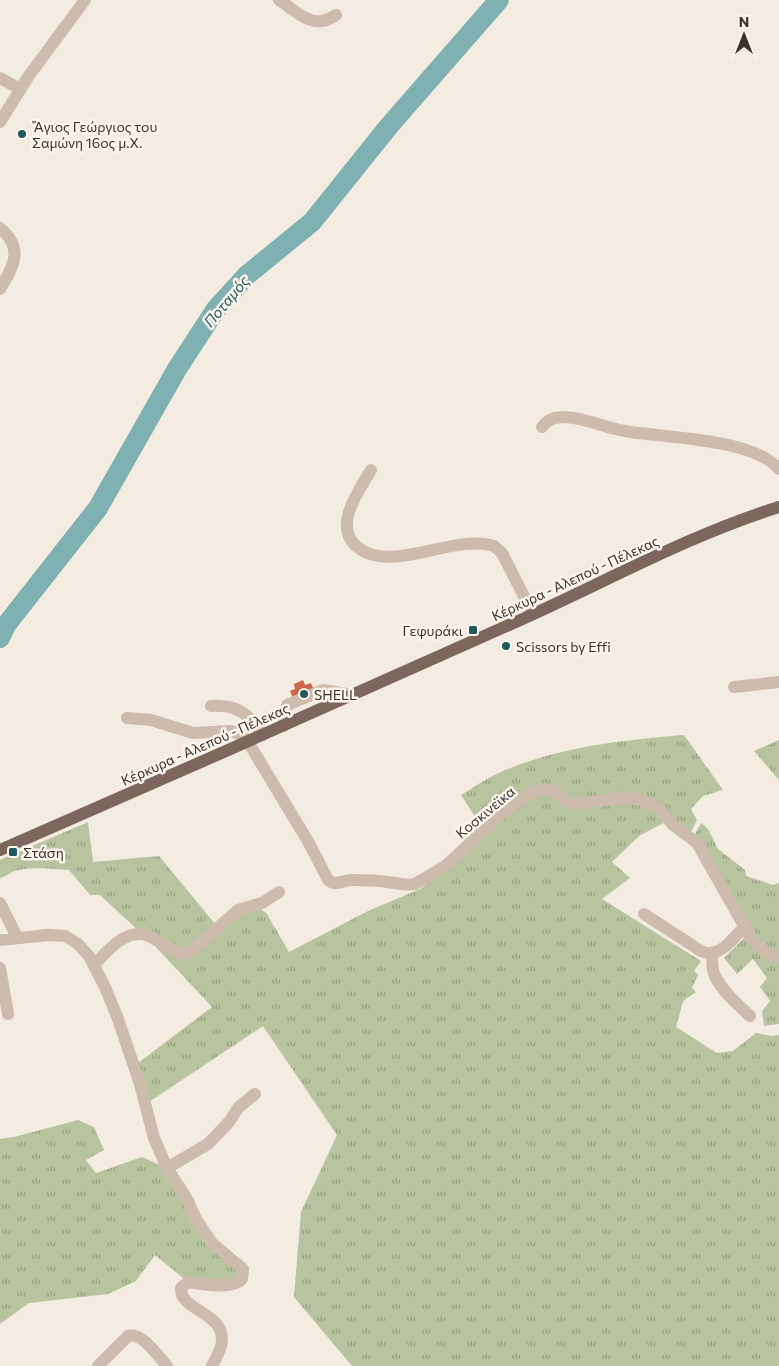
<svg xmlns="http://www.w3.org/2000/svg" width="779" height="1366" font-family="Commissioner,sans-serif">
  <style>
    .grass { fill: url(#grass-tufts) }
    .lines { fill: none; stroke-linecap: round; stroke-linejoin: round }
    .river { stroke: #7fb0b2; stroke-width: 20 }
    .building { fill: #c8694b }
    .minor { stroke: #cdbbac; stroke-width: 12 }
    .major { stroke: #7d675c; stroke-width: 12 }
    .poi-dot { fill: #1f5a5e; stroke: #fbf5ee; stroke-width: 2 }
    .labels { text-anchor: middle; dominant-baseline: central; stroke-width: 5; stroke-linejoin: round; paint-order: stroke }
    .poi-label { font-size: 14px; fill: #3b302b; stroke: #fbf5ee; text-anchor: start }
    .street-label { font-size: 14px; fill: #3b302b; stroke: #fbf5ee }
    .water-label { font-size: 15px; font-style: italic; fill: #1f5a5e; stroke: #fbf5ee }
  </style>
  <defs>
    <pattern id="grass-tufts" width="24" height="20" patternUnits="userSpaceOnUse" patternTransform="scale(1.25)"><rect width="24" height="20" fill="#b8c4a0"/><path d="M3 7l-1-3M5 7V3M7 7l1-3M15 17l-1-3M17 17v-4M19 17l1-3" fill="none" stroke="#97a083"/></pattern>
  </defs>
  <rect width="100%" height="100%" fill="#f4ebe1"/>
  <!-- grass -->
  <path class="grass" d="M684 735 723 790 703 796 691 809 697 820 691 832 673 818 639 836 612 862 630 878 602 899 701 961 694 971 698 975 692 988 696 992 683 1001 676 1027 717 1053 733 1051 756 1033 772 1036 779 1035V1366H352L294 1297 301 1212 337 1135 263 1026 149 1102 138 1063 212 1007 154 945 100 895H90L69 870C52 869 32 866 15 871 9 873 6 877 0 878V860L88 822 93 862 159 856 221 931 241 912 260 908 267 914 289 952 368 911 420 889 487 835 461 795C474 787 487 778 501 772 558 747 623 740 684 735Z
    M779 740V780L754 751Z
    M701 823 708 829 718 849 745 870 746 876 773 885 779 883V1024L764 1026 762 1011 770 1001 760 987 767 978 753 959 737 974 724 958 751 931 695 834Z
    M78 1120 94 1127 104 1150 86 1160 96 1173 142 1157 167 1168 242 1279 188 1282 155 1255 136 1281 108 1294 29 1303 0 1324V1139L14 1137Z"/>
  <g class="lines">
    <!-- river -->
    <path class="river" d="M0 638 6 625 98 508 177 369 216 309 247 275 312 222 389 126 499 0"/>
  </g>
  <!-- building -->
  <path class="building" d="M303 680 305 685 311 683 316 695 295 703 290 691 295 689 294 684Z"/>
  <g class="lines">
    <!-- minor -->
    <path class="minor" d="M279 0C299 13 313 31 336 15
      M0 78 20 89
      M0 122 28 77 85 0
      M0 228C24 248 14 266 0 289
      M542 427C548 419 555 417 565 417 586 418 605 428 625 431 664 438 753 438 779 469
      M371 470C359 491 333 525 356 546 391 576 452 533 494 546L502 553 533 614
      M734 687 779 682
      M211 706C237 704 249 714 263 735
      M127 718 151 720 193 733 231 731 242 735 248 742 309 843 327 878C334 888 342 880 352 880 363 880 376 880 387 882 397 883 405 886 415 884 425 878 435 873 445 866 468 848 517 790 546 789 557 789 562 802 572 804L623 798 637 799 647 802 660 810 673 825 697 843 751 938 764 951 779 958
      M284 726 287 705 323 690 353 695
      M0 903 17 937
      M644 914 701 951C719 960 733 938 745 926
      M0 940 48 935 65 936 78 944 89 956 105 987 118 1019 140 1084 154 1138 167 1168 187 1199 196 1219 212 1243 243 1269 242 1279C233 1290 201 1284 188 1282L181 1288C179 1310 223 1312 222 1340 222 1349 216 1358 212 1366
      M712 954C712 959 712 965 713 970 716 986 739 1006 750 1016
      M94 965C107 951 125 929 146 935 155 938 162 944 170 948 176 952 182 955 189 953L238 910 262 903 279 892
      M0 968 8 1014
      M167 1168 208 1144 229 1122 238 1108 255 1094
      M98 1366 128 1336C142 1332 158 1356 167 1366"/>
    <!-- major -->
    <path class="major" d="M0 850C170 776 340 701 509 625 598 586 686 536 779 507"/>
  </g>
  <!-- markers -->
  <g class="poi-dot">
    <circle cx="22" cy="134" r="5"/>
    <rect x="468" y="625" width="10" height="10" rx="2.5"/>
    <circle cx="506" cy="646" r="5"/>
    <circle cx="304" cy="694" r="5"/>
    <rect x="8" y="847" width="10" height="10" rx="2.5"/>
  </g>
  <g class="labels">
    <!-- poi labels -->
    <g class="poi-label">
      <text x="32" y="126">Ἄγιος Γεώργιος του<tspan x="32" dy="16">Σαμώνη 16ος μ.Χ.</tspan></text>
      <text x="463" y="630" text-anchor="end">Γεφυράκι</text>
      <text x="516" y="646">Scissors by Effi</text>
      <text x="314" y="694">SHELL</text>
      <text x="23" y="852">Στάση</text>
    </g>
    <!-- street labels -->
    <g class="street-label">
      <text transform="translate(575 578) rotate(-25)">Κέρκυρα - Αλεπού - Πέλεκας</text>
      <text transform="translate(205 744) rotate(-24)">Κέρκυρα - Αλεπού - Πέλεκας</text>
      <text transform="translate(485 812) rotate(-40)">Κοσκινεϊκα</text>
    </g>
    <!-- water labels -->
    <g class="water-label">
      <text transform="translate(226 301) rotate(-50)">Ποταμός</text>
    </g>
  </g>
  <!-- north arrow -->
  <g transform="translate(744 35)" stroke="#fbf5ee" stroke-width="4" paint-order="stroke">
  <path d="M0-4L9 19L0 12L-9 19Z" fill="#3b302b"/>
  <text y="-8" font-size="14" font-weight="bold" text-anchor="middle" fill="#3b302b">N</text>
  </g>
</svg>
